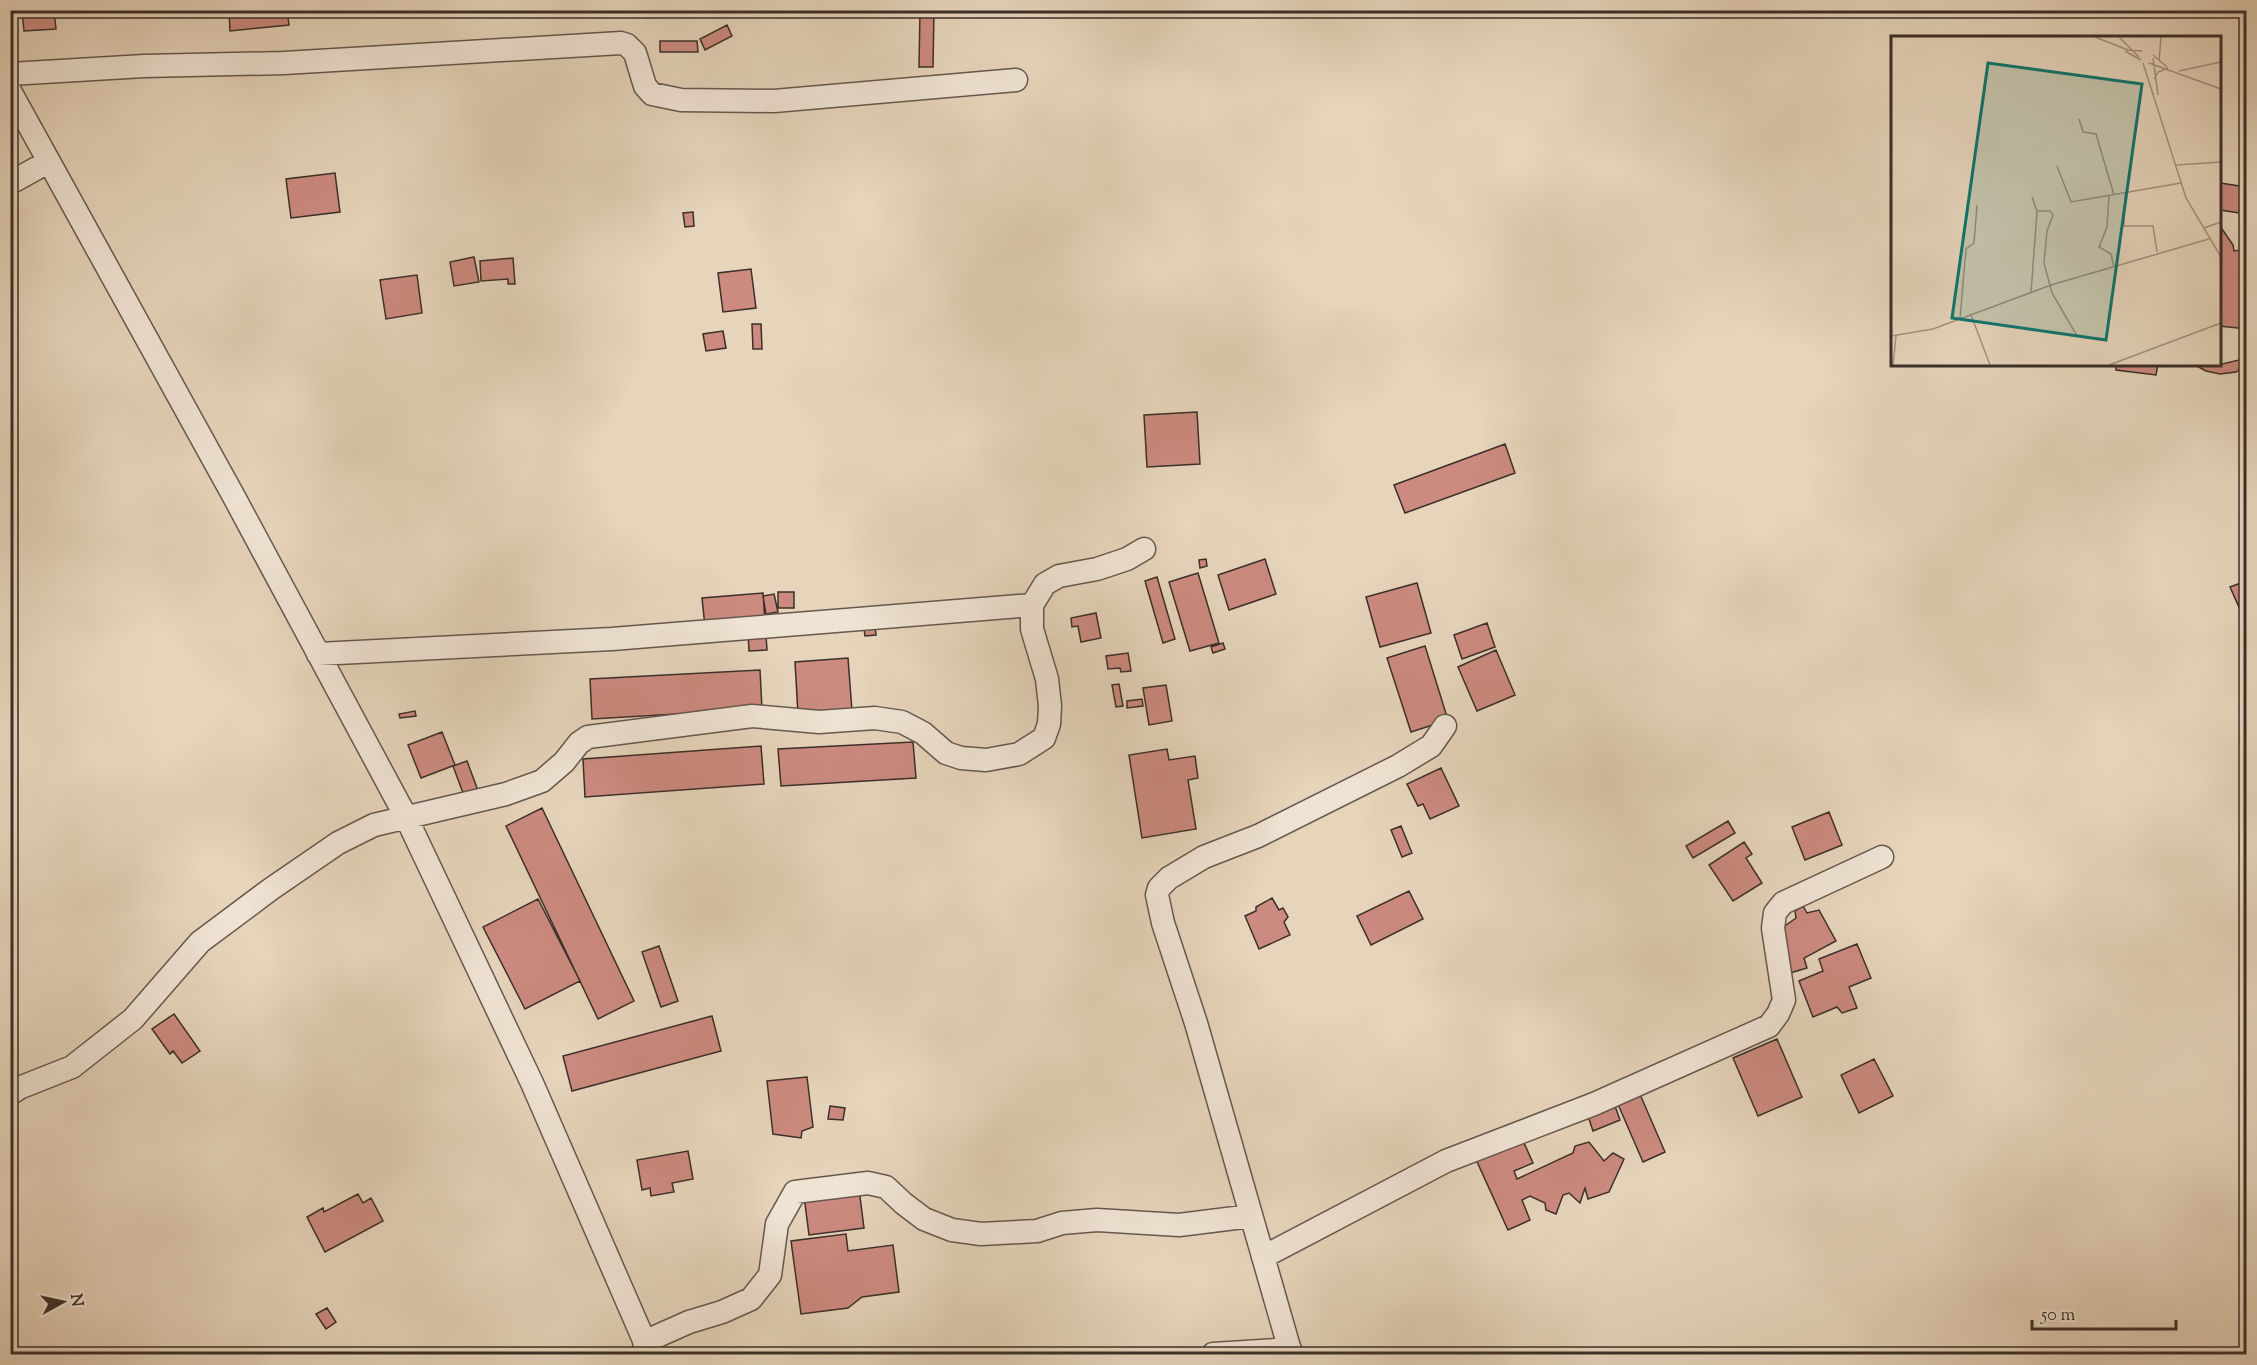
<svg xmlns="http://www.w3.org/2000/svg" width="2257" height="1365" font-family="'Sorts Mill Goudy',serif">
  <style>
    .building { fill: #cc8a80; stroke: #3b2f29; stroke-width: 1.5 }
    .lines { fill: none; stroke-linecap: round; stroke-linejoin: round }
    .minor-casing { stroke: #66584e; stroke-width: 25 }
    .minor { stroke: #efe3d3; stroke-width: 22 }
    .inset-road { fill: none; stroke: #a29281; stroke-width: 1.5 }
    .view { fill: #0f766e; fill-opacity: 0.15; stroke: #0f766e; stroke-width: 3 }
    .inset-edge { fill: none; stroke: #3b2f29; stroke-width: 3 }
  </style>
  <rect width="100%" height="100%" fill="#e6d4bb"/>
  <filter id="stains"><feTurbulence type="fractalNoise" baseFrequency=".00333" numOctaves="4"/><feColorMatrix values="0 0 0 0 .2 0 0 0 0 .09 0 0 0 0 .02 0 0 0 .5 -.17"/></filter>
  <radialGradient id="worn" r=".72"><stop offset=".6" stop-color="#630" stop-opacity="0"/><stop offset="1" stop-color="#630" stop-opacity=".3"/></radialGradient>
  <!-- building -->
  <path class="building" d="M54 10 56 29 24 31 22 12Z
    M229 10H287L289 25 230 31Z
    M645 10H692V13L646 18Z
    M920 10H934L933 67H919Z
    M727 25 732 36 705 50 700 39Z
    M660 41H697L698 52H660Z
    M335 173 340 212 291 218 286 179Z
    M2220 183 2246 187V214L2220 210Z
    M693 212 694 226 685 227 683 213Z
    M2220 226 2233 245 2234 251 2246 249V329L2220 326Z
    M474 257 479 282 454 286 450 262Z
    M513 258 515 284H508V279L481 281 480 261Z
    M751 269 756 308 723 312 718 273Z
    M417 275 422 313 386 319 380 280Z
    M752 324H761L762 349H753Z
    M723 331 726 348 706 351 703 334Z
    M2243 359 2246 365 2236 372 2220 374 2206 371 2193 364 2218 365Z
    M2116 364H2158L2156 375 2116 370Z
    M1197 412 1200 464 1147 467 1144 415Z
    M1505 444 1515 473 1405 513 1394 485Z
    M1206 559 1207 566 1200 568 1199 560Z
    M1265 559 1276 594 1229 610 1218 575Z
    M1198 573 1219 643 1190 651 1169 582Z
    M1157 577 1175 639 1163 643 1145 581Z
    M2246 581V623L2230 587Z
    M1417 583 1431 633 1380 647 1366 597Z
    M778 592H794V608H778Z
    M763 593 767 650 749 651 748 632 706 636 702 598Z
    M774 594 778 612 766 614 763 596Z
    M1096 613 1101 638 1081 642 1078 626 1072 627 1071 618Z
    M874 619 876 635 865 636 863 621Z
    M1487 623 1495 647 1462 659 1454 635Z
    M1223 643 1225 649 1213 653 1211 647Z
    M1425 646 1448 720 1411 732 1387 658Z
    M1496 650 1515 695 1477 711 1458 667Z
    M1128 653 1131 671 1121 672 1120 668 1108 669 1106 656Z
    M848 658 852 711 798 714 795 662Z
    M760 670 762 709 592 719 590 679Z
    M1119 684 1123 706 1116 707 1112 685Z
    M1166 685 1172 721 1149 725 1143 688Z
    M1142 699 1143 706 1127 708V701Z
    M415 711 416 716 400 718 399 714Z
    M442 732 455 765 421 778 408 745Z
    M913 742 916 778 781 786 778 749Z
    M761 746 764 784 585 797 583 759Z
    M1167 749 1169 760 1195 756 1198 778 1188 780 1196 829 1142 838 1129 755Z
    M467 761 480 796 466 801 453 766Z
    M1441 768 1459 806 1430 819 1423 804 1418 806 1407 784Z
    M542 808 634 1001 598 1019 506 826Z
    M1829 812 1842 845 1805 860 1792 827Z
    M1728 821 1735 833 1693 858 1686 846Z
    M1401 826 1412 853 1402 857 1391 830Z
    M1744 842 1752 854 1746 858 1762 883 1733 901 1709 865Z
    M1409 891 1423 919 1371 945 1357 916Z
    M1272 898 1279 910 1283 908 1288 917 1284 922 1290 935 1259 949 1245 916 1256 911V907Z
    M538 899 580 981 525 1009 483 927Z
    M1803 906 1807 913 1819 910 1836 941 1804 958 1807 968 1790 973 1779 930 1796 918 1795 911Z
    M1857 944 1871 978 1849 987 1857 1008 1842 1013 1837 1007 1813 1017 1799 981 1823 971 1819 959Z
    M659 946 678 1001 661 1007 642 952Z
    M174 1014 200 1051 182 1063 173 1051 170 1054 152 1029Z
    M712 1016 721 1051 572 1091 563 1056Z
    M1777 1039 1802 1097 1758 1116 1733 1058Z
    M1874 1059 1893 1096 1859 1113 1841 1075Z
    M807 1077 813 1127 802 1131 801 1138 773 1134 767 1081Z
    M1639 1092 1665 1152 1643 1162 1617 1102Z
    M1614 1103 1620 1120 1593 1131 1587 1113Z
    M830 1106 845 1108 843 1120 828 1119Z
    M1520 1134 1533 1163 1514 1171 1517 1179 1573 1153 1575 1146 1589 1142 1604 1161 1613 1153 1624 1159 1609 1192 1588 1199 1585 1188 1580 1203 1569 1193 1563 1195 1556 1214 1546 1210 1545 1203 1530 1196 1522 1200 1530 1220 1508 1230 1474 1155Z
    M688 1151 693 1179 672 1183 674 1192 651 1196 650 1188 642 1190 637 1160Z
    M859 1189 864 1228 809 1235 804 1196Z
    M358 1194 363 1203 371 1198 383 1221 325 1252 307 1217 323 1208 324 1212Z
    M846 1234 848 1251 893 1245 899 1292 862 1297 848 1308 801 1314 791 1241Z
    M327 1308 336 1322 326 1329 316 1314Z
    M1937 1348 1939 1354H1921Z"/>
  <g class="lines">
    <defs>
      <path id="minor" d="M10 74 144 66 284 63 621 43 627 45 635 53 645 86 652 94 681 100 774 101 1016 80
        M10 91 233 495 406 817 532 1083 650 1354
        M10 183 48 162
        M318 654 612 639 1032 605
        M10 1094 19 1088 72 1067 133 1019 200 942 271 889 338 843 374 825 506 794 542 781 564 762 579 743 588 737 752 716 819 722 875 718 902 722 923 733 946 753 961 758 986 760 1019 754 1044 738 1049 724 1050 706 1047 679 1032 629V605L1045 584 1059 576 1097 569 1127 559 1144 549
        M1263 1257 1446 1161 1594 1104 1769 1026 1778 1014 1784 1000 1773 928 1775 913 1783 903 1882 857
        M644 1342 689 1322 722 1312 751 1299 770 1275 777 1224 795 1192 868 1183 886 1187 903 1203 924 1219 952 1230 981 1234 1037 1231 1062 1223 1097 1220 1179 1225 1251 1216
        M1213 1354 1290 1349
        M1291 1354 1196 1023 1163 923 1157 895 1159 888 1169 878 1204 857 1258 836 1398 766 1431 746 1445 726"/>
    </defs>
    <!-- minor casing -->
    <use href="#minor" class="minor-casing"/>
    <!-- minor -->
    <use href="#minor" class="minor"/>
  </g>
  <!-- overview -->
  <g transform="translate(1891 36)">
    <rect width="330" height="330" fill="#e6d4bb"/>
    <path class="inset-road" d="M204 1 237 14 251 15M228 1 248 21M234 15 250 24M262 19 276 31M262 22 267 59M268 25 270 1M252 27 295 162 330 221M258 27 330 53M288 35 330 26M263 43 267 36 277 32M188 83 192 96 205 98 223 159M285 129 330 126M166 130 180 166 290 147M234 158 233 190H262L266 216M218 160 216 191 208 211 220 218 223 231M141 161 146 175H159L162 179 156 195 153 227 161 257 186 300M313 192 330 186M140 257 146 175M80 279 99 329M69 283 75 213 83 207 86 169M0 300 42 293 160 249 318 203M2 329 5 300M218 329 330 287"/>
    <path class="view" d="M97 27 251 48 215 304 61 282Z"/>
    <rect width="330" height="330" class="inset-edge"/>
  </g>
  <!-- margin -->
  <rect width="2257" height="1365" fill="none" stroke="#e6d4bb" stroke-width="36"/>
  <rect x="12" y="12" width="2233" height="1341" fill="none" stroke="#3b2f29" stroke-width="3"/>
  <rect x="18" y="18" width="2221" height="1329" fill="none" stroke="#3b2f29" stroke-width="1.5"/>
  <!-- north arrow -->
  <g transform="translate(63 1302) rotate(82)" stroke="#efe3d3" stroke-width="4.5" paint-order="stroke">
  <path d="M0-4.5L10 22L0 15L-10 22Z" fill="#3b2f29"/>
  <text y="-9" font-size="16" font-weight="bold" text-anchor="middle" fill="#3b2f29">N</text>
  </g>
  <!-- scale -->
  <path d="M2032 1320v9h144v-9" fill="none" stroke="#3b2f29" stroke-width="3"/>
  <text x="2041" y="1320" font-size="18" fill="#3b2f29" stroke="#efe3d3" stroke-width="4.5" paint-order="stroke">50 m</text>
  <rect width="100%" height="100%" filter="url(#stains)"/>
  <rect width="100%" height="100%" fill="url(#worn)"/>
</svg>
